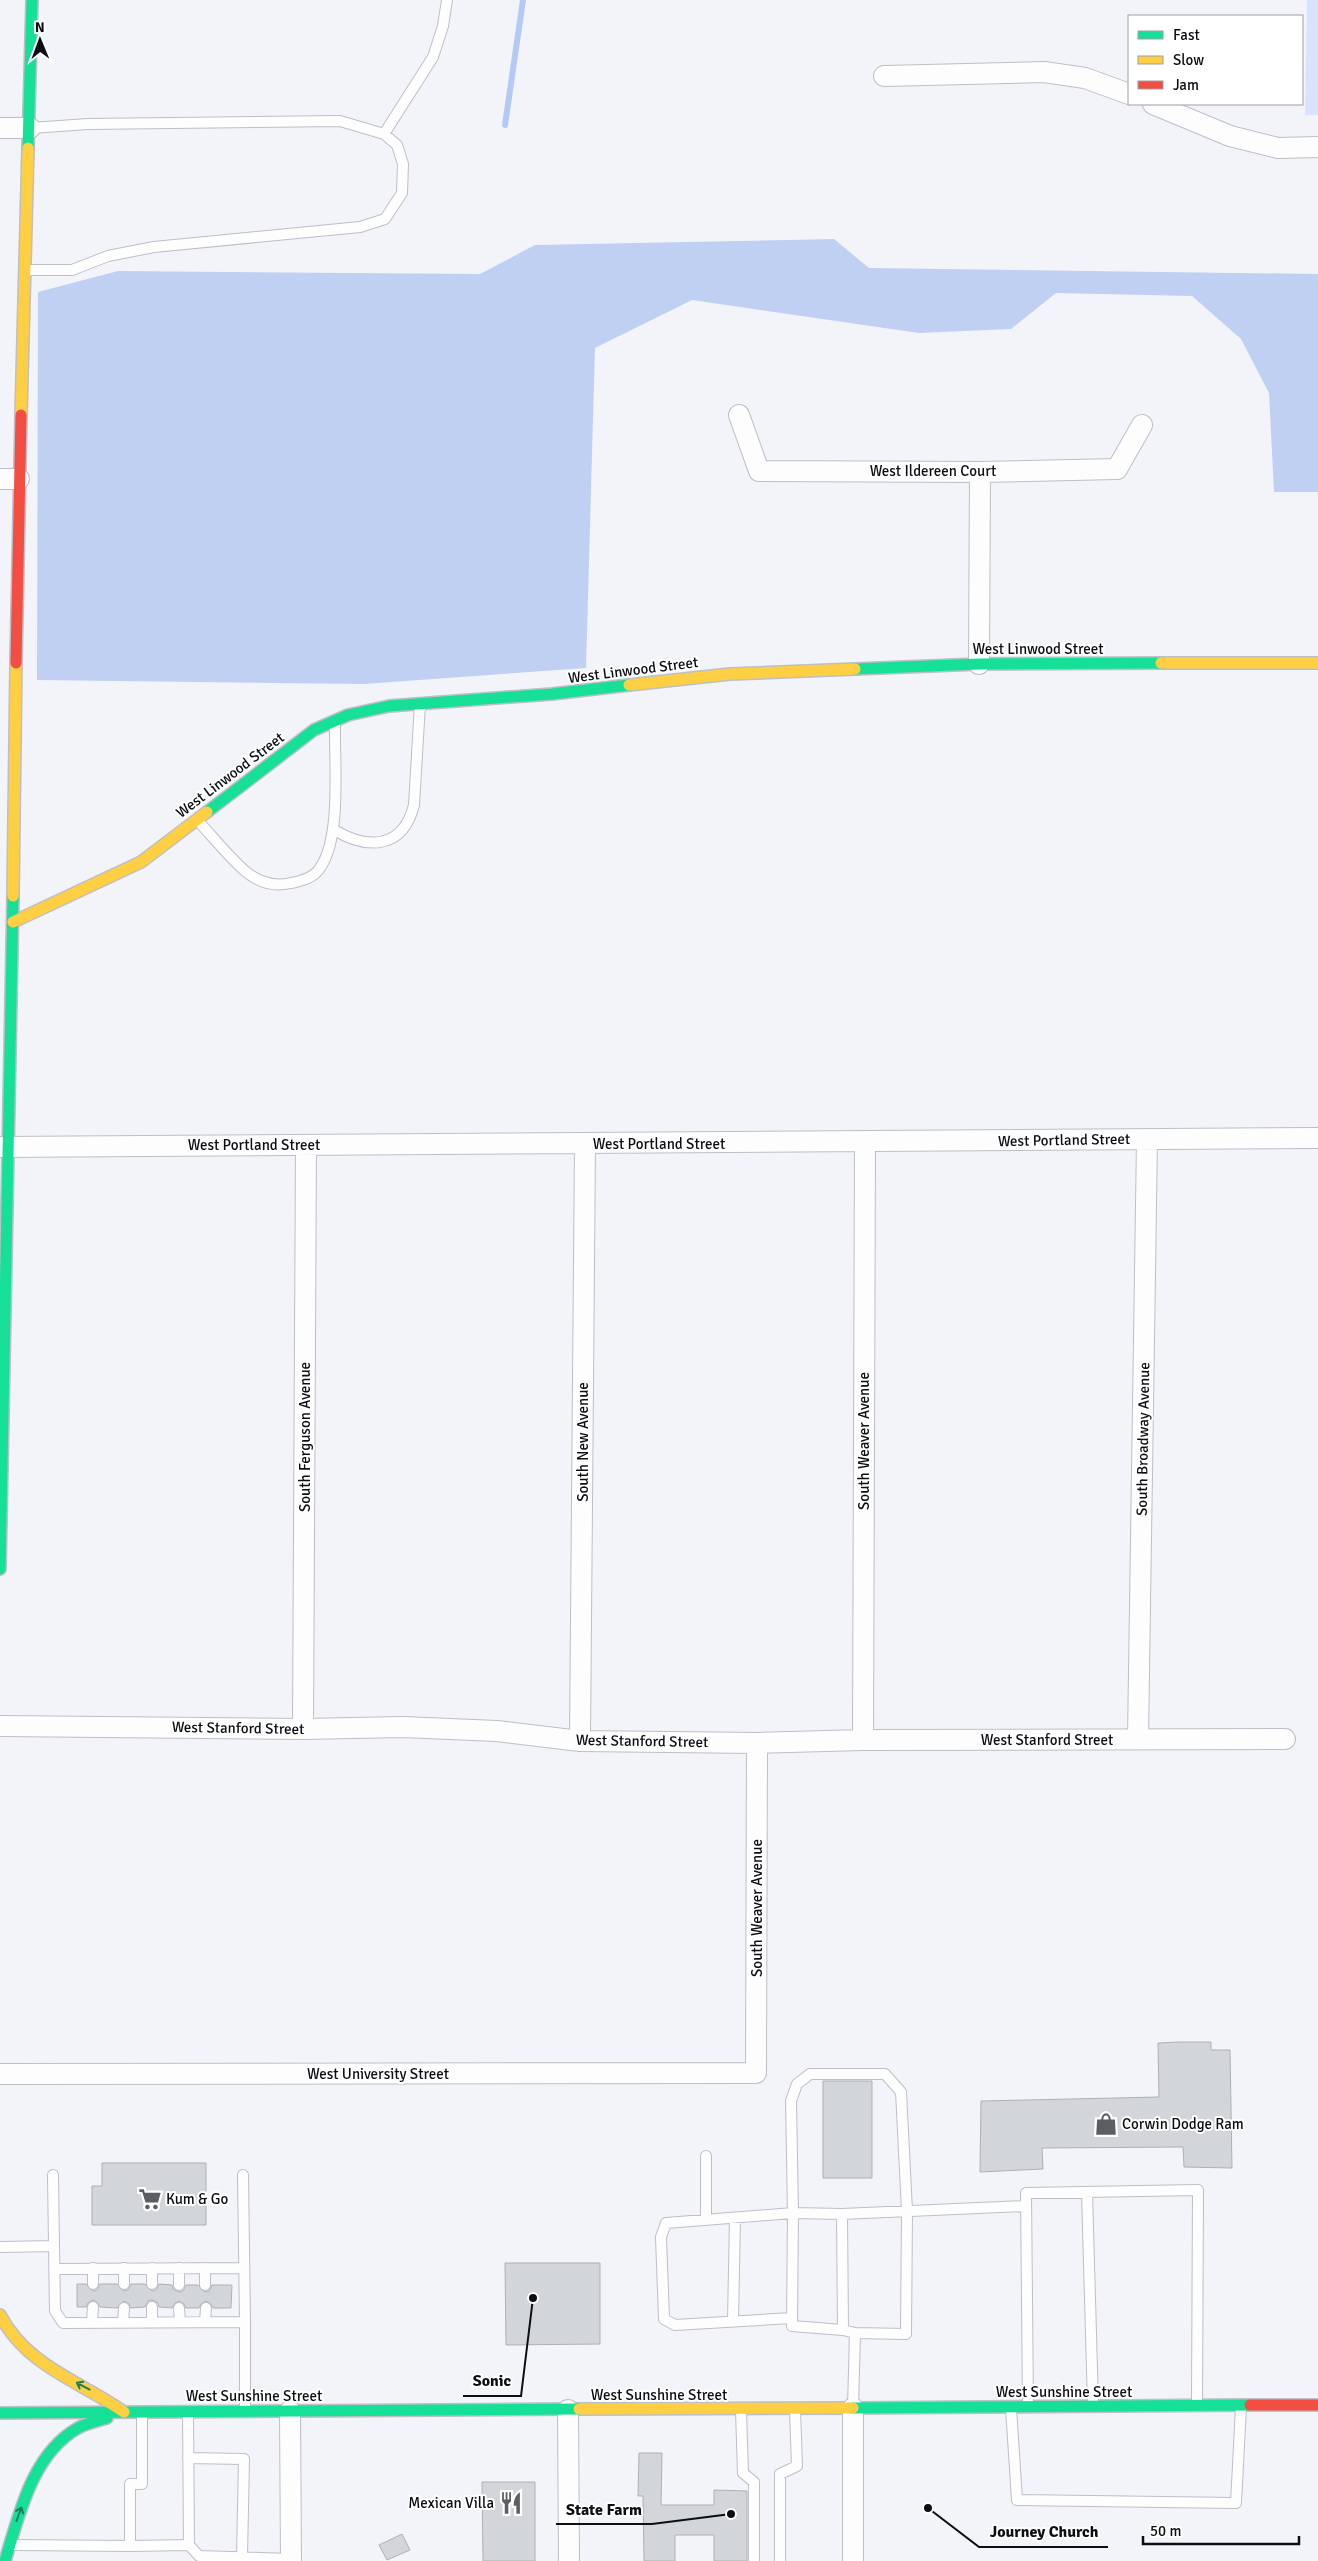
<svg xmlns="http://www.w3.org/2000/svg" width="1318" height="2561" font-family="Signika,sans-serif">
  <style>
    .green { fill: #d9e4fc }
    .forest { fill: #c0d0f3 }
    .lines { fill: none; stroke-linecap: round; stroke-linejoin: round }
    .stream { stroke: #b4c9f4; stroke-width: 6 }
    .building { fill: #d2d5da; stroke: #aeb0b6 }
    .lane-casing { stroke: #bcbfc5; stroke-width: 12 }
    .street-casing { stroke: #bcbfc5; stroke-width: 22 }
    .fast-casing { stroke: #bcbfc5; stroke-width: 14 }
    .slow-casing { stroke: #bcbfc5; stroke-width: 14 }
    .jam-casing { stroke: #bcbfc5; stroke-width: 14 }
    .lane { stroke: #fdfdfe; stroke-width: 10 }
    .street { stroke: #fdfdfe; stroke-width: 20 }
    .fast { stroke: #16e098; stroke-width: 11 }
    .slow { stroke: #ffcf43; stroke-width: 11 }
    .jam { stroke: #f24e42; stroke-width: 11 }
    .oneway { stroke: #12825d }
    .labels { text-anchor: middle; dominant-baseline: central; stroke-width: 4; stroke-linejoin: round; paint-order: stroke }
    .street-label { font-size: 15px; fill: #0c0e14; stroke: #fff }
    .poi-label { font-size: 15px; fill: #0c0e14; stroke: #fff; text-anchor: start }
    .leader { fill: none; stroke: #0c0e14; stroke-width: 2 }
    .callout-dot { fill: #0c0e14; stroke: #fff; stroke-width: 2 }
    .callout-label { font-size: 16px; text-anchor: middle; font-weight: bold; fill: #0c0e14; stroke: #fff; stroke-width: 4; stroke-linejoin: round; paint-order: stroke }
  </style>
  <rect width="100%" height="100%" fill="#f2f4fa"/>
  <!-- green -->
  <path class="green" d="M1307 0H1318V115H1305Z"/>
  <!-- forest -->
  <path class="forest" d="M834 239 869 268 1318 274V492H1274L1269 393 1241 339 1192 296 1056 293 1011 329 919 333 692 300 595 348 586 668 364 684 37 680 38 292 118 271 480 274 535 245Z"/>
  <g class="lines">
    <!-- stream -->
    <path class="stream" d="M505 125 523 0"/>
  </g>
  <!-- building -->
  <path class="building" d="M1179 2042H1211V2050H1230L1232 2168 1184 2167 1183 2147 1042 2148 1043 2169 980 2172 981 2101 1159 2097 1158 2043Z
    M823 2081H872V2178H823Z
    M102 2163H206V2225H92V2186H102Z
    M505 2263H600V2344L506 2345Z
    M77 2284H86L93 2291 97 2290 100 2284H117L124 2291 128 2290 131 2284H145L152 2291 156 2290 159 2284 172 2285 173 2289 179 2292 183 2291 186 2285H198L205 2292 209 2291 212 2285H232L231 2308H213L210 2303 206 2301 201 2304 199 2308H186L184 2304 179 2301 175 2303 172 2308 159 2307 158 2303 152 2300 148 2301 145 2307 131 2308 128 2303 124 2301 117 2308 100 2307 97 2302 93 2300 88 2303 86 2307H77Z
    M639 2453H662L661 2505H714V2490L747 2491V2561H714V2535H675V2561H644L643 2496H638Z
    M482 2482H535V2561H483Z
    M402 2534 410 2550 387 2560 379 2545Z"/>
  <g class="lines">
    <defs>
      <path id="lane" d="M384 134 433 57 443 26 447 0
        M25 270H72L108 256 154 247 360 227 385 219 402 193 403 164 397 145 384 134 340 121 88 124 31 128
        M198 821C213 837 228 856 245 871 258 882 274 887 291 883 301 881 314 878 320 868 342 837 334 761 335 722
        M334 830C368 850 403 849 414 805L420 704
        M706 2156V2220
        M53 2175 54 2246
        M243 2175 245 2322
        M1087 2192 1093 2405
        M842 2214 793 2213 791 2101 797 2084 810 2074H885L901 2092 907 2211 906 2334 855 2333
        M0 2247 54 2246 55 2311 63 2323 245 2322V2411
        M124 2268V2284
        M152 2268V2284
        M179 2268V2285
        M205 2268V2285
        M54 2269 244 2268
        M93 2284V2268
        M179 2308 180 2322
        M792 2318 675 2325 664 2319 661 2237 666 2223 793 2213 792 2326 843 2330
        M733 2321 735 2218
        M92 2322 93 2307
        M123 2322 124 2308
        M152 2322V2307
        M205 2322 206 2308
        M1028 2406 1026 2193 1198 2190 1197 2404
        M853 2408 855 2333 843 2330 842 2214 1026 2206
        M1011 2408 1017 2500 1236 2503 1241 2407
        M741 2410 743 2473 754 2482V2561
        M188 2412 189 2545 199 2556 291 2559
        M188 2458 244 2459 242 2557
        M12 2545 130 2546V2484H142V2413
        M130 2546 189 2545
        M780 2561V2474L797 2466 795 2410"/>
      <path id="street" d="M884 76 1044 72 1085 78 1129 94
        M1153 104 1230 136 1278 148 1318 147
        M0 128H30
        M739 415 759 471 980 472 1117 469 1142 425
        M0 479H19
        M979 664 980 472
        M0 1147 1318 1138
        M0 1726 303 1729 403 1727 497 1731 580 1741 757 1743 863 1740 1285 1739
        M303 1729 306 1145
        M1138 1739 1147 1139
        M863 1740 865 1142
        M580 1741 585 1144
        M0 2074 756 2073 757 1743
        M568 2410 569 2561
        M290 2411 291 2561
        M853 2561V2408"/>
      <path id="fast" d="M28 148 32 0
        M855 669 979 664 1161 663
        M207 812 314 730 348 715 389 706 552 694 629 685
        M0 1569 13 896
        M853 2408 1250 2405
        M0 2413 579 2409
        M5 2561C19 2515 32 2454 78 2428 87 2423 97 2421 107 2418"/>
      <path id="slow" d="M21 415 28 148
        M1161 663H1318
        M629 685 730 674 855 669
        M13 896 16 663
        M13 922 141 862 207 812
        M0 2315C28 2367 78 2380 124 2412
        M579 2409 853 2408"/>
      <path id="jam" d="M16 663 21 415
        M1250 2405H1318"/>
    </defs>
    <!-- lane casing -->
    <use href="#lane" class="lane-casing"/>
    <!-- street casing -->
    <use href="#street" class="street-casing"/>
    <!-- fast casing -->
    <use href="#fast" class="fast-casing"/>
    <!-- slow casing -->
    <use href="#slow" class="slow-casing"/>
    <!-- jam casing -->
    <use href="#jam" class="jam-casing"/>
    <!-- lane -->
    <use href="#lane" class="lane"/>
    <!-- street -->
    <use href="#street" class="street"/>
    <!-- fast -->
    <use href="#fast" class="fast"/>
    <!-- slow -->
    <use href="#slow" class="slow"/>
    <!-- jam -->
    <use href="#jam" class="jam"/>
  </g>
  <!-- one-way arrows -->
  <defs><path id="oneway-shaft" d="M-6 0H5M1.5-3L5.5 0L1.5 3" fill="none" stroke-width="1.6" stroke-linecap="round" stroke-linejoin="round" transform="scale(1.25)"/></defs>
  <g class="oneway">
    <use href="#oneway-shaft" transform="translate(83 2386) rotate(-152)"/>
    <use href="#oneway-shaft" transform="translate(19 2514) rotate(-70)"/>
  </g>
  <!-- icons -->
  <defs>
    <symbol id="shop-bare" viewBox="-9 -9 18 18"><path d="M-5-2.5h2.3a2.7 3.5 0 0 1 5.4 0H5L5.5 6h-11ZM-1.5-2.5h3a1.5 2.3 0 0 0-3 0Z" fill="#5c5e64" stroke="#fff" stroke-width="2.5" paint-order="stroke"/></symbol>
    <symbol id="supermarket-bare" viewBox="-9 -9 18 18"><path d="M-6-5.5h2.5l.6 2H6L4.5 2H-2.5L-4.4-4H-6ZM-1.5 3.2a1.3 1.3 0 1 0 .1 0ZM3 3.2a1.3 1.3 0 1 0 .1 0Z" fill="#5c5e64" stroke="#fff" stroke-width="2.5" paint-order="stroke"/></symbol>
    <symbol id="restaurant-bare" viewBox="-9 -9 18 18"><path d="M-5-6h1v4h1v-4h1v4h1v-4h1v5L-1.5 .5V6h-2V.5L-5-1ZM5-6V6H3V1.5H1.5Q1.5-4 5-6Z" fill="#5c5e64" stroke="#fff" stroke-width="2.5" paint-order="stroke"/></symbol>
  </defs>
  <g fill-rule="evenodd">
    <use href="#shop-bare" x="1090" y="2108" width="32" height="32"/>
    <use href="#supermarket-bare" x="134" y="2183" width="32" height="32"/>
    <use href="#restaurant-bare" x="495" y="2487" width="32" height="32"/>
  </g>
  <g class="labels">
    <!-- street labels -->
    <g class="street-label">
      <text x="933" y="471">West Ildereen Court</text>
      <text x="1038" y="649">West Linwood Street</text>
      <text transform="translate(633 670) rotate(-7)">West Linwood Street</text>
      <text transform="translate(230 775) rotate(-37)">West Linwood Street</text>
      <text transform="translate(1064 1140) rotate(-1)">West Portland Street</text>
      <text x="659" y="1144">West Portland Street</text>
      <text x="254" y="1145">West Portland Street</text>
      <text transform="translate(305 1437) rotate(-90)">South Ferguson Avenue</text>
      <text transform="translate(1143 1439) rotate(-89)">South Broadway Avenue</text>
      <text transform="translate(864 1441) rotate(-90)">South Weaver Avenue</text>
      <text transform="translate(583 1442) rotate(-90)">South New Avenue</text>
      <text transform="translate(238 1728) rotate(1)">West Stanford Street</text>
      <text x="1047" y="1740">West Stanford Street</text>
      <text transform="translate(642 1741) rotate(1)">West Stanford Street</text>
      <text transform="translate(757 1908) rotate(-90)">South Weaver Avenue</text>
      <text x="378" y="2074">West University Street</text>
      <text x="1064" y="2392">West Sunshine Street</text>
      <text x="659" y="2395">West Sunshine Street</text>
      <text x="254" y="2396">West Sunshine Street</text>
    </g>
    <!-- poi labels -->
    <g class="poi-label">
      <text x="1122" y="2124">Corwin Dodge Ram</text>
      <text x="166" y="2199">Kum &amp; Go</text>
      <text x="494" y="2503" text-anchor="end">Mexican Villa</text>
    </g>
  </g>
  <!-- callouts -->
  <path class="leader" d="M533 2298L521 2396H463M731 2514L652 2524H556M928 2508L979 2547H1108"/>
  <g class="callout-dot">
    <circle cx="533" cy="2298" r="5"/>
    <circle cx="731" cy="2514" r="5"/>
    <circle cx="928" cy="2508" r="5"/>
  </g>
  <g class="callout-label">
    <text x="492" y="2386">Sonic</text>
    <text x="604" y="2515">State Farm</text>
    <text x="1044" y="2537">Journey Church</text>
  </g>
  <!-- legend -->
  <rect x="1128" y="15" width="175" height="90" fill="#ffffff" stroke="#9e9fa1"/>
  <rect x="1138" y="31" width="25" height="8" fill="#16e098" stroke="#9e9fa1"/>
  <text x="1173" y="40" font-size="15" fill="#0c0e14">Fast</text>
  <rect x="1138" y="56" width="25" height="8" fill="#ffcf43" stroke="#9e9fa1"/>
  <text x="1173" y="65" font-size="15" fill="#0c0e14">Slow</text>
  <rect x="1138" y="81" width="25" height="8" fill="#f24e42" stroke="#9e9fa1"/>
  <text x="1173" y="90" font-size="15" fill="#0c0e14">Jam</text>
  <!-- north arrow -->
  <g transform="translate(40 40) rotate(359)" stroke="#ffffff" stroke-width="4" paint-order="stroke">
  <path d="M0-4L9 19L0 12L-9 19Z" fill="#0c0e14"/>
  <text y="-8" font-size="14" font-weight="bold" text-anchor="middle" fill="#0c0e14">N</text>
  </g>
  <!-- scale -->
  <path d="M1143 2536v8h156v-8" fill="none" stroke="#0c0e14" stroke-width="2.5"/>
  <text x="1150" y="2536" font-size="15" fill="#0c0e14" stroke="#ffffff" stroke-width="4" paint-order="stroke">50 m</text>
</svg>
